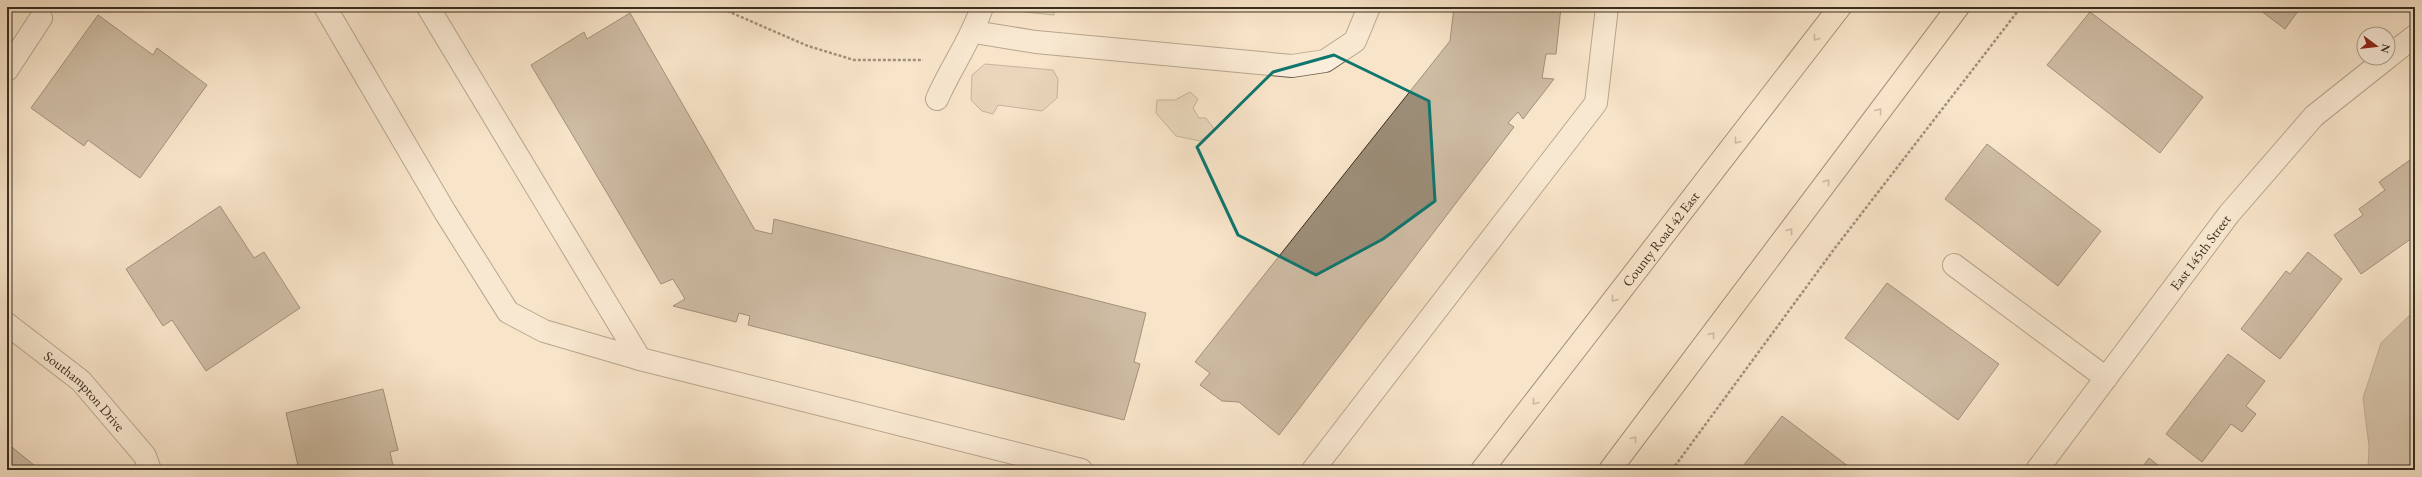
<svg xmlns="http://www.w3.org/2000/svg" width="2422" height="477" font-family="'EB Garamond',serif">
  <style>
    .green { fill: #d8c5ac; stroke: #887a66 }
    .water { fill: #b7a690; stroke: #857663 }
    .building { fill: #9c8d78; stroke: #392e20 }
    .lines { fill: none; stroke-linecap: round; stroke-linejoin: round }
    .minor-casing { stroke: #695c4a; stroke-width: 24 }
    .highway-casing { stroke: #392e20; stroke-width: 24 }
    .path { stroke: #392e20; stroke-width: 2.5; stroke-dasharray: 3 2; stroke-linecap: butt }
    .minor { stroke: #faeddc; stroke-width: 22 }
    .highway { stroke: #f8e4c9; stroke-width: 22 }
    .oneway { stroke: #988974 }
    .marked { fill: none; stroke: #0f766e; stroke-width: 3; stroke-linejoin: round }
    .labels { text-anchor: middle; dominant-baseline: central; stroke-width: 3; stroke-linejoin: round; paint-order: stroke }
    .street-label { font-size: 14px; fill: #392e20; stroke: #faeddc }
  </style>
  <rect width="100%" height="100%" fill="#f8e4c9"/>
  <filter id="stains"><feTurbulence type="fractalNoise" baseFrequency=".005" numOctaves="4"/><feColorMatrix values="0 0 0 0 .2 0 0 0 0 .09 0 0 0 0 .02 0 0 0 .5 -.17"/></filter>
  <radialGradient id="worn" r=".72"><stop offset=".6" stop-color="#630" stop-opacity="0"/><stop offset="1" stop-color="#630" stop-opacity=".3"/></radialGradient>
  <!-- green -->
  <path class="green" d="M1006 7H1054V15L1006 10Z
    M985 64 1053 70 1058 79 1057 98 1042 111 998 105 993 114 982 111 971 100 972 75Z
    M1190 92 1198 99 1193 108 1199 118H1206L1215 130 1200 141 1176 136 1156 113 1157 100H1175Z"/>
  <!-- water -->
  <path class="water" d="M2415 310V470H2368L2369 446 2363 398 2381 343Z"/>
  <!-- building -->
  <path class="building" d="M1454 7H1561L1556 54H1546L1542 78 1554 79 1523 119 1518 112 1508 123 1514 127 1279 435 1239 402 1222 401 1200 385 1210 373 1195 362 1450 41Z
    M2256 7H2301L2285 29Z
    M2090 12 2203 97 2160 153 2047 65Z
    M630 13 755 230 772 234 774 219 1146 313 1134 362 1140 364 1124 420 748 325 750 316 739 313 736 322 673 306 685 299 673 279 661 284 531 65 584 32 587 39Z
    M98 15 153 55 157 48 207 85 140 178 88 140 84 146 31 108Z
    M1987 144 2101 231 2058 286 1945 199Z
    M2410 160 2415 167V236L2361 274 2334 235 2363 215 2359 209 2385 190 2379 182Z
    M220 206 254 258 264 252 300 308 206 371 172 320 163 326 126 269Z
    M2308 252 2342 279 2280 359 2241 329 2286 271 2290 274Z
    M1887 283 1999 364 1958 420 1845 338Z
    M2228 354 2265 381 2246 406 2256 414 2242 432 2231 424 2202 462 2166 434Z
    M383 389 398 450 390 452 394 470H299L286 413Z
    M1782 416 1853 470H1740Z
    M7 443 40 470H7Z
    M2149 458 2164 470H2140Z"/>
  <g class="lines">
    <defs>
      <g id="minor">
        <path d="M325 7 445 212 508 312 544 331 640 359 1081 470"/>
        <path d="M428 7 640 359"/>
        <path d="M974 32 1036 42 1292 66 1325 61 1355 41 1369 7"/>
        <path d="M2388 57 2415 36"/>
        <path d="M7 70 41 18"/>
        <path d="M937 99C951 67 971 40 982 7"/>
        <path d="M1954 265 2106 378"/>
        <path id="s1" d="M7 324 81 381 145 456 150 470"/>
        <path d="M1313 470 1596 103 1607 7"/>
        <path id="s2" d="M2037 470 2229 214 2314 116 2387 58"/>
      </g>
      <g id="highway">
        <path id="s3" d="M1482 470 1840 7"/>
        <path d="M1610 470 1958 7"/>
      </g>
    </defs>
    <!-- minor casing -->
    <use href="#minor" class="minor-casing"/>
    <!-- highway casing -->
    <use href="#highway" class="highway-casing"/>
    <!-- path -->
    <path class="path" d="M718 7 808 46 854 60H923
      M1672 470 1835 248 2021 7"/>
    <!-- minor -->
    <use href="#minor" class="minor"/>
    <!-- highway -->
    <use href="#highway" class="highway"/>
  </g>
  <!-- one-way arrows -->
  <defs><path id="oneway-chevron" d="M-2-3.5L2.5 0L-2 3.5" fill="none" stroke-width="1.6" stroke-linecap="round" stroke-linejoin="round"/></defs>
  <g class="oneway">
    <use href="#oneway-chevron" transform="translate(1816 38) rotate(128)"/>
    <use href="#oneway-chevron" transform="translate(1879 111) rotate(-53)"/>
    <use href="#oneway-chevron" transform="translate(1737 141) rotate(128)"/>
    <use href="#oneway-chevron" transform="translate(1827 182) rotate(-53)"/>
    <use href="#oneway-chevron" transform="translate(1790 231) rotate(-53)"/>
    <use href="#oneway-chevron" transform="translate(1614 299) rotate(128)"/>
    <use href="#oneway-chevron" transform="translate(1712 335) rotate(-53)"/>
    <use href="#oneway-chevron" transform="translate(1535 402) rotate(128)"/>
    <use href="#oneway-chevron" transform="translate(1634 439) rotate(-52)"/>
  </g>
  <!-- marked area -->
  <path d="M0 0H2422V477H0ZM1334 55 1429 101 1435 201 1383 239 1316 275 1238 235 1197 147 1273 72Z" fill="#f8e4c9" fill-opacity=".55" fill-rule="evenodd"/>
  <path class="marked" d="M1334 55 1429 101 1435 201 1383 239 1316 275 1238 235 1197 147 1273 72Z"/>
  <g class="labels">
    <!-- street labels -->
    <g class="street-label">
      <text stroke="none"><textPath href="#s3" startOffset="292">County Road 42 East</textPath></text>
      <text stroke="none"><textPath href="#s2" startOffset="272">East 145th Street</textPath></text>
      <text stroke="none"><textPath href="#s1" startOffset="103">Southampton Drive</textPath></text>
    </g>
  </g>
  <!-- margin -->
  <rect width="2422" height="477" fill="none" stroke="#f8e4c9" stroke-width="24"/>
  <rect x="8" y="8" width="2406" height="461" fill="none" stroke="#392e20" stroke-width="2"/>
  <rect x="12" y="12" width="2398" height="453" fill="none" stroke="#392e20"/>
  <!-- north arrow -->
  <g transform="translate(2376 46) rotate(105)"><circle r="19" fill="#faeddc" stroke="#ada191"/>
  <path d="M0-3L7 15L0 10L-7 15Z" fill="#8f2418"/>
  <text y="-6" font-size="11" font-weight="bold" text-anchor="middle" fill="#392e20">N</text>
  </g>
  <rect width="100%" height="100%" filter="url(#stains)"/>
  <rect width="100%" height="100%" fill="url(#worn)"/>
</svg>
